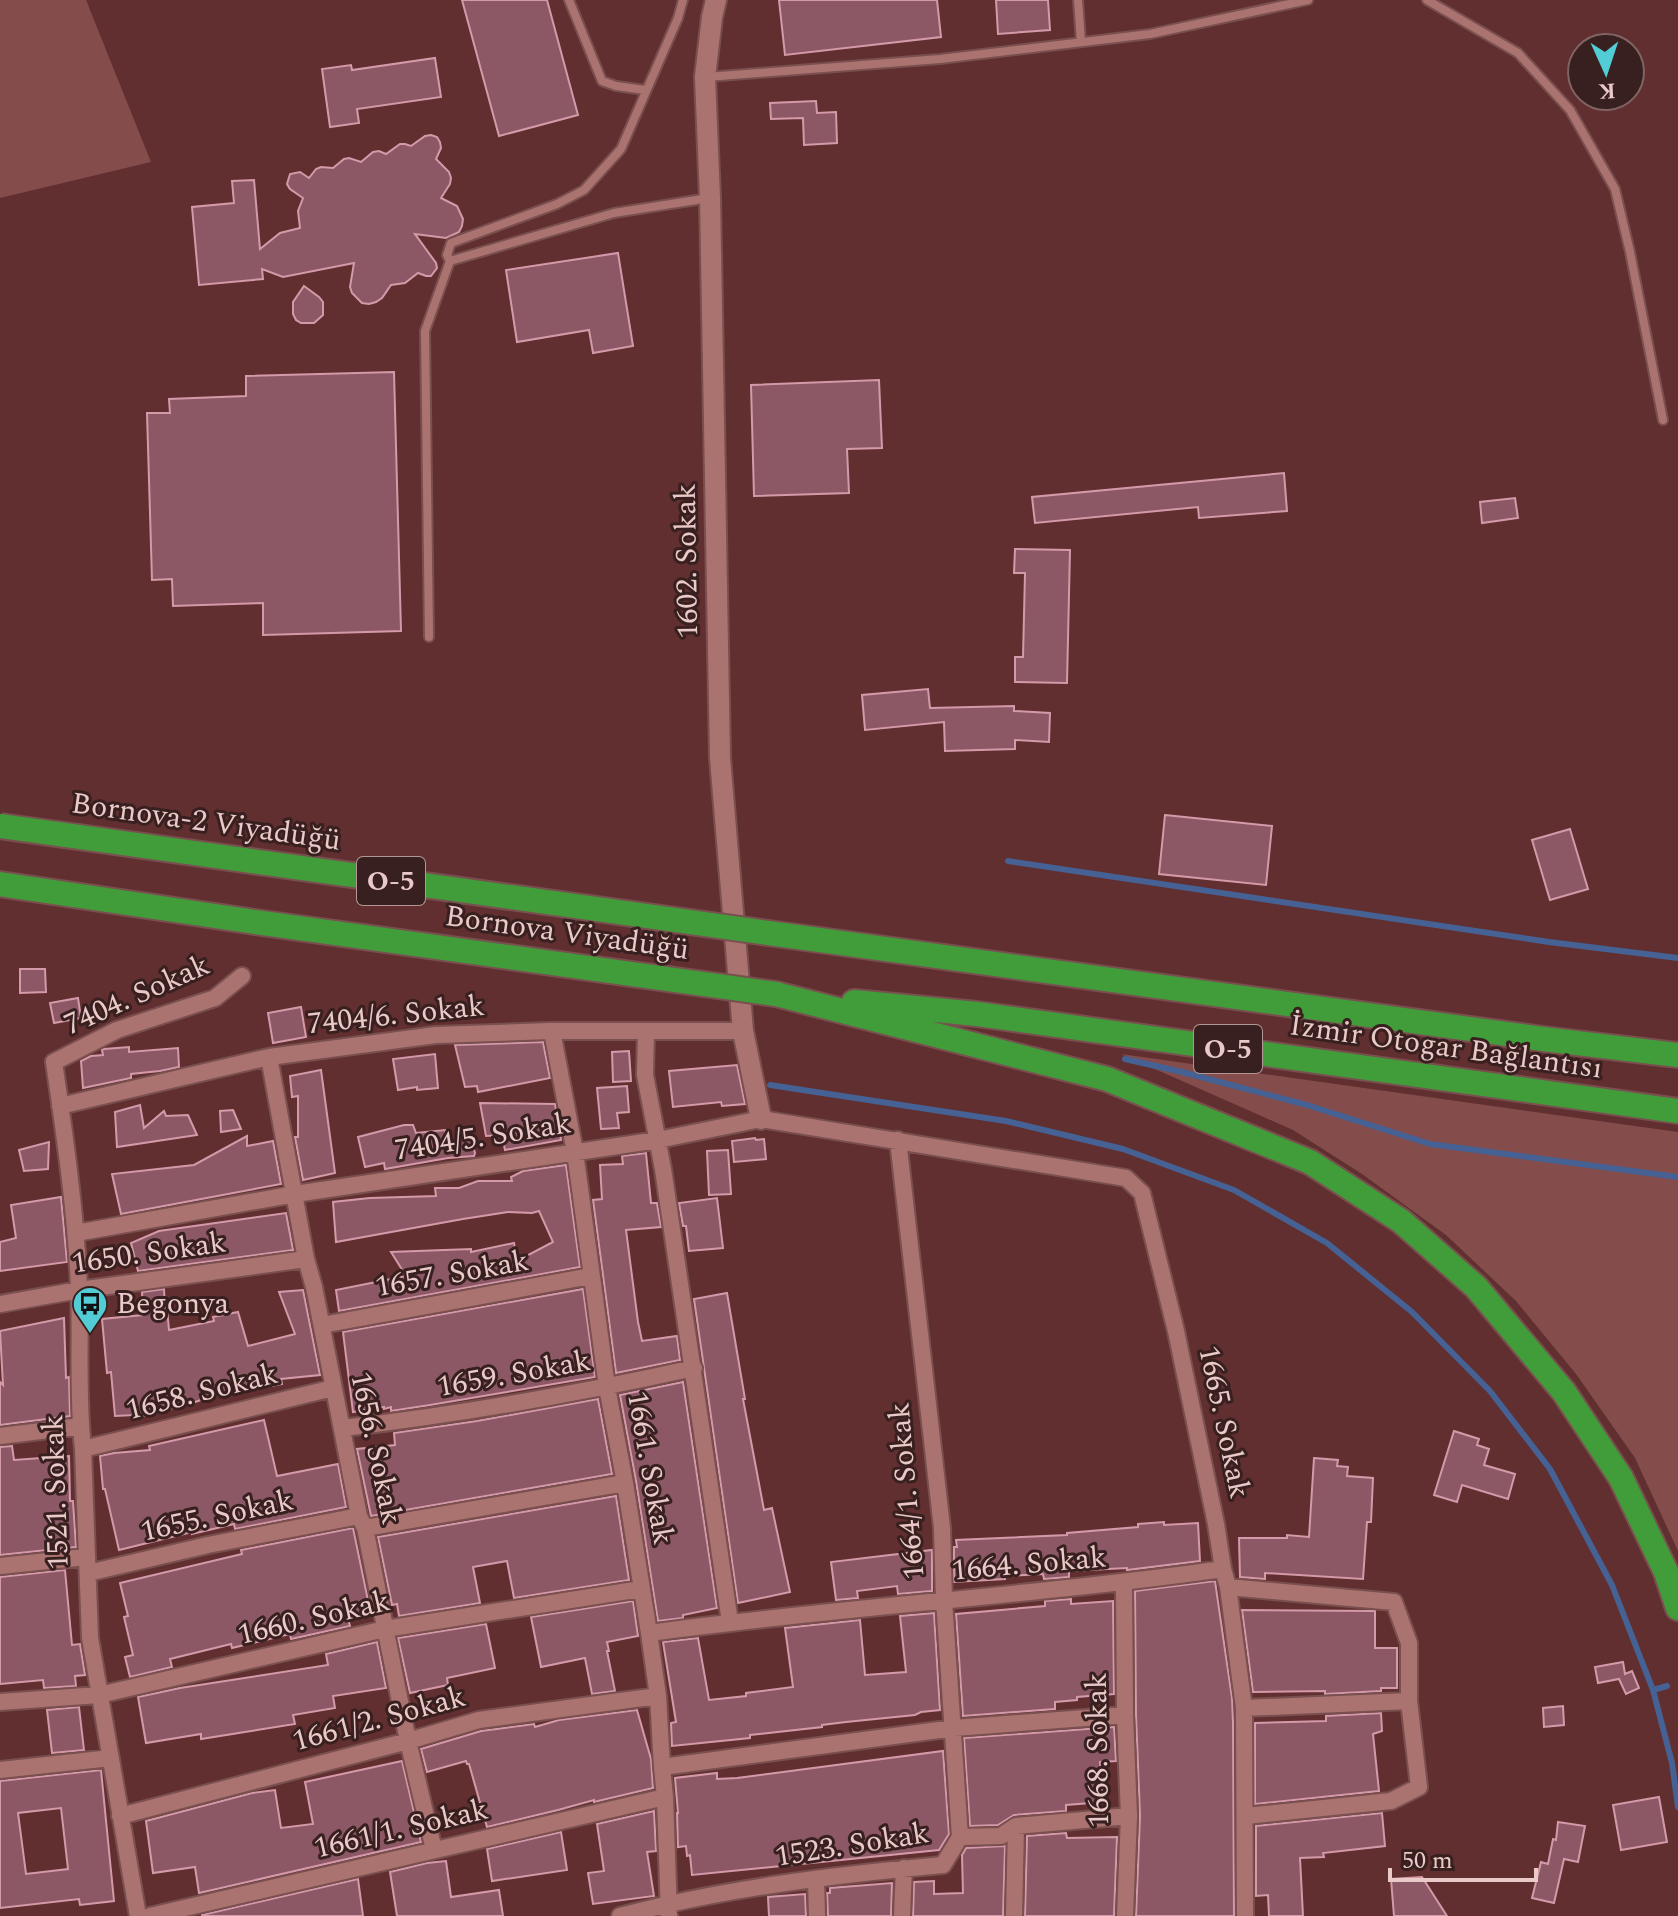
<svg xmlns="http://www.w3.org/2000/svg" width="1678" height="1916" font-family="Spectral,serif">
  <style>
    .green { fill: #844c4a }
    .lines { fill: none; stroke-linecap: round; stroke-linejoin: round }
    .stream { stroke: #466193; stroke-width: 6 }
    .building { fill: #8c5866; stroke: #d49aa9; stroke-width: 2; fill-rule: evenodd }
    .service-casing { stroke: #794f4f; stroke-width: 12 }
    .minor-casing { stroke: #794f4f; stroke-width: 20 }
    .tertiary-casing { stroke: #794f4f; stroke-width: 24 }
    .motorway-casing { stroke: #794f4f; stroke-width: 28 }
    .service { stroke: #ab7370; stroke-width: 8 }
    .minor { stroke: #ab7370; stroke-width: 16 }
    .tertiary { stroke: #ab7370; stroke-width: 20 }
    .motorway { stroke: #419d3a; stroke-width: 24 }
    .motorway-bridge-casing { stroke: #794f4f; stroke-width: 28; stroke-linecap: butt }
    .motorway-bridge { stroke: #419d3a; stroke-width: 24 }
    .labels { text-anchor: middle; dominant-baseline: central; stroke-width: 6; stroke-linejoin: round; paint-order: stroke }
    .shield { fill: #37201f; stroke: #b49795; stroke-width: 2 }
    .shield-label { font-size: 28px; font-weight: bold; fill: #eacac8 }
    .street-label { font-size: 30px; fill: #eacac8; stroke: #37201f }
    .poi-label { font-size: 30px; fill: #eacac8; stroke: #37201f; text-anchor: start }
  </style>
  <rect width="100%" height="100%" fill="#612f2f"/>
  <!-- green -->
  <path class="green" d="M0 0H86L151 162 0 198Z
    M1121 1054 1678 1132V1551L1635 1458 1576 1374 1516 1301 1446 1235 1362 1174 1293 1130Z"/>
  <g class="lines">
    <!-- stream -->
    <path class="stream" d="M1008 861 1549 942 1678 958
      M1125 1059 1182 1072 1307 1105 1430 1144 1678 1177
      M770 1085 1006 1121 1123 1149 1234 1190 1327 1243 1412 1312 1490 1391 1550 1469 1612 1585 1653 1690 1672 1763 1678 1807
      M1653 1690 1667 1686"/>
  </g>
  <!-- building -->
  <path class="building" d="M462 0H547L578 115 499 136Z
    M779 0H937L941 37 785 55Z
    M996 0H1048L1050 30 998 34Z
    M435 58 441 97 357 109 359 123 330 127 322 69 351 65 352 70Z
    M816 101 817 113 836 112 837 143 804 145 803 118 771 119 770 103Z
    M431 135 437 137 440 142 441 148 436 159 449 172 451 178 450 184 441 198 457 206 463 219 462 226 459 232 446 238 415 234 436 263 437 268 431 276H426L418 273 405 283 391 285 382 298 376 302 369 304 362 303 352 293 350 287 354 263 283 277 262 269 263 279 199 285 192 207 234 203 232 181 254 180 260 249 280 233 300 228 298 211 303 198 290 189 287 184 290 174 300 172 309 178 316 169 321 167 333 168 344 159 349 158 361 162 373 152 379 151 386 154 400 144H405L411 146 425 136Z
    M618 253 633 346 593 353 589 330 517 342 506 270Z
    M304 286 319 297 323 302V315L314 323H301L296 320 293 314V302Z
    M394 372 401 631 263 635V603L173 606 172 579 152 580 147 413H170L169 399 246 396V376Z
    M879 380 882 448 847 449 849 493 754 496 751 385Z
    M1284 473 1287 511 1199 518 1198 507 1035 523 1032 497Z
    M1515 498 1518 518 1482 523 1480 502Z
    M1015 549 1070 550 1067 683 1015 682V657H1023L1025 573H1014Z
    M928 689 930 708 1014 706V711L1050 713 1049 742 1015 740V749L945 751 944 722 865 730 862 695Z
    M1165 815 1272 826 1266 885 1159 874Z
    M1570 829 1588 889 1550 900 1532 840Z
    M20 969H45L46 992 20 993Z
    M78 998 81 1018 54 1023 50 1003Z
    M301 1007 306 1037 273 1043 268 1013Z
    M543 1042 550 1078 478 1092 477 1086 465 1087 455 1045Z
    M129 1047V1052L178 1048 179 1067 160 1071 131 1074V1078L83 1088 81 1061 91 1056 103 1055 102 1050 104 1049Z
    M629 1051 631 1081 613 1082 612 1052Z
    M435 1054 438 1088 417 1090V1087L398 1090 393 1059Z
    M737 1065 745 1104 722 1106 721 1102 673 1107 669 1071Z
    M321 1070 335 1173 303 1180 295 1137H298V1096L292 1097 290 1076Z
    M627 1086 629 1112 617 1113 619 1128 601 1129 597 1088Z
    M480 1103 555 1104 561 1140 505 1150 502 1135 486 1136Z
    M140 1105 144 1128 164 1111 166 1116 188 1115 197 1135 117 1147 115 1112Z
    M233 1110 241 1129 221 1132 220 1111Z
    M404 1125H413L416 1133 445 1130 446 1143 471 1138 475 1153 474 1156 448 1158 385 1169 384 1163 365 1167 358 1137Z
    M247 1136V1146L273 1141 281 1184 121 1214 112 1174 194 1165Z
    M755 1138 756 1140 764 1139 766 1159 734 1162 732 1141Z
    M49 1142 48 1169 24 1171 19 1150Z
    M728 1150 731 1194 709 1195 707 1151Z
    M646 1153 651 1203H657L661 1227 626 1230 638 1322 642 1341 677 1336 680 1360 616 1373 593 1200 602 1199 600 1165 623 1164 622 1156Z
    M566 1165 580 1267 339 1311 336 1290 406 1276 391 1252 471 1249V1252L514 1243 517 1261 553 1242 539 1211 532 1213 508 1212 463 1219 336 1242 333 1202 370 1198 436 1196 435 1188H459L478 1181H512L511 1177 523 1171Z
    M61 1197 67 1262 0 1271V1242L16 1238 11 1205Z
    M717 1198 723 1248 689 1251 686 1226H683L679 1203Z
    M286 1213 293 1250 138 1271 131 1243 159 1231Z
    M164 1289 165 1308H167L169 1330 214 1321 213 1317 238 1312 248 1346 295 1334 279 1292 303 1290 320 1375 281 1379 282 1384 213 1396 192 1403 135 1418V1415L115 1416 111 1372 107 1373 102 1319 143 1315 142 1292Z
    M583 1289 595 1377 430 1405 391 1411V1407L384 1409V1407L353 1412 343 1332Z
    M727 1293 745 1399H743L764 1510 772 1508 790 1592 738 1603 694 1299Z
    M64 1318 66 1378 69 1377 70 1416 0 1425V1382L3 1385 0 1331Z
    M683 1382 717 1608 683 1615V1618L658 1621 636 1481 620 1395Z
    M598 1399 612 1474 371 1516 357 1449 395 1445 394 1433 477 1421Z
    M264 1420 277 1476 338 1464 346 1507 235 1529 234 1524 192 1534V1532L119 1550 105 1489H103L100 1456 114 1453 150 1450 149 1446Z
    M1454 1431 1479 1439 1477 1445 1489 1449 1484 1465 1515 1474 1508 1499 1462 1485 1457 1502 1434 1495Z
    M12 1446 14 1460 69 1456 70 1501H73L76 1547 0 1555V1447Z
    M1314 1458 1338 1460 1337 1466 1348 1467 1347 1476 1373 1478 1371 1522H1367L1363 1579 1265 1573V1579L1240 1577 1239 1538H1287V1535L1309 1537Z
    M616 1496 629 1580 514 1598 507 1561 473 1567 480 1603 399 1616 397 1604 392 1605 378 1537Z
    M1164 1522V1525L1198 1523 1200 1561 1127 1570V1568L1069 1571V1577L1044 1579 1043 1574 1005 1576V1579L954 1582V1547H957L956 1540 1067 1535V1533L1138 1527V1524Z
    M353 1528 370 1610 347 1615 350 1626 291 1639 290 1634 232 1648 231 1644 170 1659 172 1667 130 1677 125 1657 133 1655 124 1617 128 1616 120 1583 242 1554 241 1550Z
    M932 1550V1591L898 1594 897 1586 857 1591 858 1598 836 1600 831 1562Z
    M65 1570 72 1645 80 1644 85 1675 75 1676 76 1686 44 1688 43 1680 0 1684V1577Z
    M1215 1581 1232 1698 1233 1723 1234 1916H1136L1140 1816 1136 1715 1135 1591Z
    M1071 1599V1604L1113 1601 1114 1694 1077 1697V1700L1055 1702V1709L963 1716 956 1614 1045 1606V1601Z
    M633 1601 638 1636 607 1642 609 1651H607L615 1691 592 1694 585 1658 541 1667 531 1617Z
    M1242 1610 1375 1611V1648H1397V1688H1381V1691L1325 1694V1691L1253 1692Z
    M934 1613 940 1710 921 1712 915 1715 846 1722 822 1725V1727L750 1735V1738L672 1746 671 1723 676 1722 663 1642 698 1638 709 1700 746 1696V1693L793 1687 785 1628 860 1620 865 1675 906 1672 900 1616Z
    M486 1624 495 1668 447 1678 448 1685 410 1693 398 1638Z
    M377 1642 386 1688 333 1696 335 1708 293 1715 295 1724 201 1739V1734L146 1743 138 1697 180 1688 328 1665 326 1654Z
    M1623 1662 1625 1674 1632 1671 1639 1688 1626 1694 1619 1679 1598 1683 1595 1667Z
    M1563 1706 1564 1725 1544 1727 1543 1708Z
    M79 1707 84 1750 52 1753 47 1710Z
    M637 1710 651 1759 653 1788 594 1802V1800L558 1810 487 1827 469 1764H467L466 1761 427 1772 421 1749 481 1731 534 1724 535 1727 559 1720Z
    M1381 1713 1382 1731 1373 1734 1379 1791 1255 1804V1723L1326 1721V1716Z
    M1114 1727 1116 1761 1100 1762 1103 1802 1066 1805V1811L1014 1815 998 1825 970 1826 964 1738Z
    M943 1751 949 1834 939 1850 692 1875 690 1855 687 1856 686 1846 678 1847 677 1813H678L675 1778 717 1773V1779L737 1778Z
    M402 1761 421 1842 199 1893 195 1867 153 1873 146 1821 252 1793 275 1790 281 1828 313 1824 305 1782Z
    M101 1770 114 1901 80 1905 79 1899 0 1908V1781ZM61 1808 68 1869 26 1874 18 1813Z
    M1659 1797 1667 1842 1621 1850 1613 1805Z
    M654 1811 656 1851 647 1852 654 1896 593 1904 588 1873 604 1871 597 1824Z
    M1382 1813 1385 1846 1323 1853 1324 1857 1300 1858 1303 1916H1269L1268 1895 1256 1896V1826Z
    M1558 1822 1585 1826 1578 1862 1564 1859 1554 1903 1532 1898 1541 1862 1548 1864 1553 1839 1556 1840Z
    M561 1832 567 1870 492 1881 487 1849Z
    M1066 1833 1067 1838 1117 1837 1114 1916H1025L1027 1836Z
    M1005 1846 1003 1916H913L914 1882 934 1881V1894L963 1893 962 1855 966 1848Z
    M446 1861 451 1897 499 1890 503 1916H397L390 1872 427 1863Z
    M1422 1877 1447 1916H1394L1391 1879Z
    M358 1879 363 1916H202V1915Z
    M892 1883 891 1916H828L827 1893H830V1888Z
    M805 1894 806 1916H769L768 1897Z"/>
  <g class="lines">
    <defs>
      <path id="service" d="M569 0 602 81 616 86 645 90
        M1078 0 1081 42
        M1427 0 1518 53 1570 110 1615 189 1630 252 1663 420
        M707 77 940 59 1150 34 1308 0
        M450 261 614 213 709 198
        M429 637 425 331 450 261 447 255 451 243 557 204 584 190 621 149 678 18 683 0"/>
      <path id="minor" d="M552 1031 575 1152 607 1387 625 1483 649 1633 658 1696 662 1767 665 1797 669 1916
        M646 1031 645 1075 663 1169 730 1622
        M269 1057 306 1259 314 1287 359 1516 365 1528 408 1741 434 1850
        M60 1106 269 1057 436 1035 550 1031H743
        M898 1140 942 1528 944 1600 960 1837
        M76 1233 295 1194 658 1140 761 1119 1126 1178 1142 1193 1176 1331 1216 1524 1223 1569 1228 1587 1244 1708 1245 1916
        M0 1304 79 1290 306 1259
        M322 1325 591 1276
        M343 1428C461 1414 577 1394 694 1368
        M0 1436 81 1426
        M83 1449 333 1388
        M365 1528 625 1483
        M0 1566 86 1557
        M88 1573 208 1545 359 1516
        M1124 1583 1125 1715 1129 1816 1125 1916
        M1228 1587 1394 1602 1409 1643V1701L1419 1787 1391 1801 1246 1816
        M649 1633C840 1607 1032 1596 1223 1569
        M0 1702 99 1695 385 1629 641 1589
        M1244 1708 1409 1701
        M662 1767 954 1728 1125 1715
        M0 1770 111 1758
        M120 1816 408 1741 479 1720 658 1696
        M960 1837 1001 1836 1016 1826 1129 1816
        M816 1879 817 1916
        M138 1916 90 1638 83 1449C77 1396 81 1342 79 1289 76 1213 65 1137 54 1062L117 1030 215 998 242 976
        M150 1916 665 1797
        M620 1916C725 1888 835 1875 943 1865L960 1837
        M902 1916 904 1868
        M1014 1916 1016 1826"/>
      <path id="tertiary" d="M716 0 712 17 705 77 710 198 720 758 743 1031 761 1119"/>
      <path id="motorway" d="M0 884 255 922
        M783 935 1543 1039 1678 1055
        M776 994 1107 1079 1310 1162 1401 1221 1476 1287 1564 1392 1621 1478 1666 1572 1678 1608
        M854 1002 977 1014 1678 1111"/>
    </defs>
    <!-- service casing -->
    <use href="#service" class="service-casing"/>
    <!-- minor casing -->
    <use href="#minor" class="minor-casing"/>
    <!-- tertiary casing -->
    <use href="#tertiary" class="tertiary-casing"/>
    <!-- motorway casing -->
    <use href="#motorway" class="motorway-casing"/>
    <!-- service -->
    <use href="#service" class="service"/>
    <!-- minor -->
    <use href="#minor" class="minor"/>
    <!-- tertiary -->
    <use href="#tertiary" class="tertiary"/>
    <!-- motorway -->
    <use href="#motorway" class="motorway"/>
    <defs>
      <path id="motorway-bridge" d="M0 826 783 935
        M255 922 776 994"/>
    </defs>
    <!-- motorway-bridge casing -->
    <use href="#motorway-bridge" class="motorway-bridge-casing"/>
    <!-- motorway-bridge -->
    <use href="#motorway-bridge" class="motorway-bridge"/>
  </g>
  <!-- icons -->
  <defs>
    <symbol id="bus-pin" viewBox="-11 -11 22 30"><path d="M0 17L-7.5 6A9.5 9.5 0 1 1 7.5 6Z" fill="#52ccd5" stroke="#37201f"/><path d="M-5-6H5V4H4V6H2V4H-2V6H-4V4H-5ZM-3.5-4V0h7V-4ZM-3.5 1.2v1.5H-2V1.2ZM2 1.2v1.5H3.5V1.2Z" fill="#111"/></symbol>
  </defs>
  <g fill-rule="evenodd">
    <use href="#bus-pin" x="70" y="1284" width="40" height="54"/>
  </g>
  <g class="labels">
    <!-- shield labels -->
    <g class="shield">
      <rect x="357" y="857" width="68" height="48" rx="6"/>
      <rect x="1194" y="1025" width="68" height="48" rx="6"/>
    </g>
    <g class="shield-label">
      <text x="391" y="881">O-5</text>
      <text x="1228" y="1049">O-5</text>
    </g>
    <!-- street labels -->
    <g class="street-label">
      <text transform="translate(687 561) rotate(-91)">1602. Sokak</text>
      <text transform="translate(206 822) rotate(8)">Bornova-2 Viyadüğü</text>
      <text transform="translate(567 933) rotate(8)">Bornova Viyadüğü</text>
      <text transform="translate(137 995) rotate(-24)">7404. Sokak</text>
      <text transform="translate(396 1015) rotate(-6)">7404/6. Sokak</text>
      <text transform="translate(1446 1047) rotate(8)">İzmir Otogar Bağlantısı</text>
      <text transform="translate(483 1137) rotate(-9)">7404/5. Sokak</text>
      <text transform="translate(149 1253) rotate(-8)">1650. Sokak</text>
      <text transform="translate(452 1274) rotate(-10)">1657. Sokak</text>
      <text transform="translate(514 1374) rotate(-10)">1659. Sokak</text>
      <text transform="translate(202 1392) rotate(-14)">1658. Sokak</text>
      <text transform="translate(1224 1422) rotate(78)">1665. Sokak</text>
      <text transform="translate(376 1448) rotate(78)">1656. Sokak</text>
      <text transform="translate(650 1468) rotate(80)">1661. Sokak</text>
      <text transform="translate(907 1491) rotate(-95)">1664/1. Sokak</text>
      <text transform="translate(56 1492) rotate(-92)">1521. Sokak</text>
      <text transform="translate(217 1516) rotate(-12)">1655. Sokak</text>
      <text transform="translate(1029 1564) rotate(-5)">1664. Sokak</text>
      <text transform="translate(314 1618) rotate(-13)">1660. Sokak</text>
      <text transform="translate(379 1719) rotate(-15)">1661/2. Sokak</text>
      <text transform="translate(1098 1750) rotate(-91)">1668. Sokak</text>
      <text transform="translate(401 1829) rotate(-13)">1661/1. Sokak</text>
      <text transform="translate(852 1845) rotate(-9)">1523. Sokak</text>
    </g>
    <!-- poi labels -->
    <g class="poi-label">
      <text x="116" y="1304">Begonya</text>
    </g>
  </g>
  <!-- north arrow -->
  <g transform="translate(1606 72) rotate(177)"><circle r="38" fill="#37201f" stroke="#7f6463" stroke-width="2"/>
  <path d="M0-6L14 30L0 20L-14 30Z" fill="#52ccd5"/>
  <text y="-12" font-size="22" font-weight="bold" text-anchor="middle" fill="#eacac8">K</text>
  </g>
  <!-- scale -->
  <path d="M1390 1868v12h146v-12" fill="none" stroke="#eacac8" stroke-width="4"/>
  <text x="1402" y="1868" font-size="24" fill="#eacac8" stroke="#37201f" stroke-width="6" paint-order="stroke">50 m</text>
</svg>
